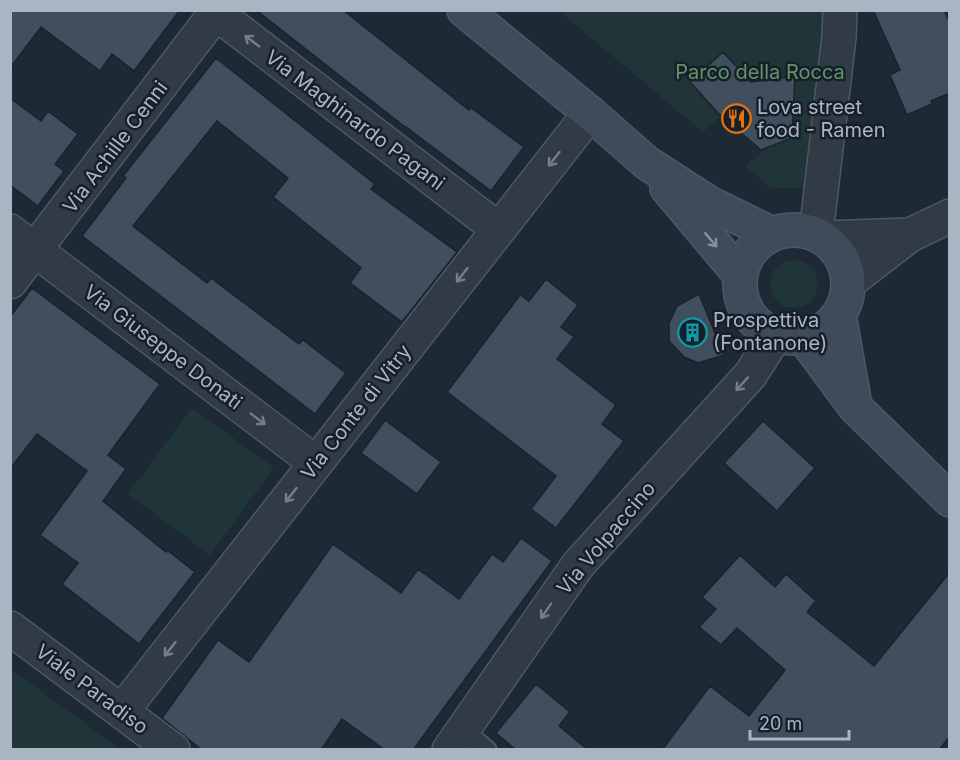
<svg xmlns="http://www.w3.org/2000/svg" width="960" height="760" font-family="Inter,sans-serif">
  <style>
    .green { fill: #203537 }
    .building { fill: #404e5e; stroke: #19222d; stroke-width: 1.5 }
    .lines { fill: none; stroke-linecap: round; stroke-linejoin: round }
    .service-casing { stroke: #4e5865; stroke-width: 20 }
    .minor-casing { stroke: #4e5865; stroke-width: 36 }
    .tertiary-casing { stroke: #4e5865; stroke-width: 36 }
    .secondary-casing { stroke: #4e5865; stroke-width: 36 }
    .service { stroke: #313b46; stroke-width: 16 }
    .minor { stroke: #313b46; stroke-width: 33 }
    .tertiary { stroke: #313b46; stroke-width: 33 }
    .secondary { stroke: #3f4a5a; stroke-width: 33 }
    .oneway { stroke: #747e8b }
    .oneway2 { stroke: #85909f }
    .labels { text-anchor: middle; dominant-baseline: central; stroke-width: 5; stroke-linejoin: round; paint-order: stroke }
    .park-label { font-size: 20px; fill: #62946c; stroke: #17202a }
    .poi-label { font-size: 20px; fill: #aab5c4; stroke: #17202a; text-anchor: start }
    .street-label { font-size: 20px; fill: #aab5c4; stroke: #17202a }
  </style>
  <rect width="100%" height="100%" fill="#1e2936"/>
  <!-- green -->
  <path class="green" d="M559 11H830L808 188H771L745 166 762 152 719 117 703 132Z
    M770 284a24 24 0 1 1 48 0a24 24 0 1 1-48 0Z
    M192 408 274 468 210 555 128 494Z
    M10 669H11L120 749H11Z"/>
  <!-- building -->
  <path class="building" d="M10 10H180L134 71 112 54 100 71 41 27 10 68Z
    M256 10H343L469 110 470 107 524 147 491 191 406 127H405Z
    M873 10H944L950 23V93L931 101 932 104 907 115 890 75 900 70Z
    M723 52 751 82 795 76 792 138 761 150 718 113 690 82Z
    M216 58 375 184 371 189 457 252 402 322 350 283 361 268 273 197 288 178 217 121 133 226 207 283 211 278 299 344 303 340 346 373 315 414 82 236 126 178 123 176Z
    M10 98 41 121 48 111 78 134 55 164 64 171 38 206 10 185Z
    M546 279 578 305 561 327 574 337 557 359 616 405 602 424 624 441 556 528 531 509 556 476 447 392 520 295 529 301Z
    M32 288 160 384 108 455 126 469 103 501 166 552 167 550 195 572 139 644 62 584 78 563 40 535 87 471 37 434 10 469V317Z
    M699 294 724 355 698 363 684 357 669 341V323L677 306Z
    M385 420 441 462 417 494 361 453Z
    M763 421 815 468 777 511 724 463Z
    M521 538 552 561 413 750H385L342 719 321 750H202L162 718 218 640 249 662 333 544 401 593 418 569 459 599 492 554 503 562Z
    M740 555 775 587 786 574 816 601 807 612 874 666 950 572V736L939 750H662L710 686 749 716 785 670 737 628 721 645 699 627 716 609 702 597Z
    M536 684 570 712 559 726 588 750H516L496 733Z"/>
  <g class="lines">
    <defs>
      <path id="service" d="M463 729 488 750"/>
      <path id="minor" d="M212 10 498 229
        M10 231 316 463
        M816 234 839 37 840 10
        M10 282 218 10
        M10 628 173 750
        M122 711 590 113
        M449 750 578 565 751 374 775 336"/>
      <path id="tertiary" d="M822 238 910 235
        M849 282 910 235 950 216"/>
      <path id="secondary" d="M464 10 590 113 647 163 709 203 772 234
        M667 188 740 275
        M740 284a54 54 0 1 1 108 0a54 54 0 1 1-108 0Z
        M839 315 854 400
        M804 338 855 407 950 500"/>
    </defs>
    <!-- service casing -->
    <use href="#service" class="service-casing"/>
    <!-- minor casing -->
    <use href="#minor" class="minor-casing"/>
    <!-- tertiary casing -->
    <use href="#tertiary" class="tertiary-casing"/>
    <!-- secondary casing -->
    <use href="#secondary" class="secondary-casing"/>
    <!-- service -->
    <use href="#service" class="service"/>
    <!-- minor -->
    <use href="#minor" class="minor"/>
    <!-- tertiary -->
    <use href="#tertiary" class="tertiary"/>
    <!-- secondary -->
    <use href="#secondary" class="secondary"/>
  </g>
  <!-- one-way arrows -->
  <defs><path id="oneway-shaft" d="M-6 0H5M1.5-3L5.5 0L1.5 3" fill="none" stroke-width="1.6" stroke-linecap="round" stroke-linejoin="round" transform="scale(1.5)"/></defs>
  <g class="oneway">
    <use href="#oneway-shaft" transform="translate(252 41) rotate(-143)"/>
    <use href="#oneway-shaft" transform="translate(554 159) rotate(128)"/>
    <use href="#oneway-shaft" transform="translate(462 275) rotate(128)"/>
    <use href="#oneway-shaft" transform="translate(742 384) rotate(132)"/>
    <use href="#oneway-shaft" transform="translate(258 419) rotate(37)"/>
    <use href="#oneway-shaft" transform="translate(291 495) rotate(128)"/>
    <use href="#oneway-shaft" transform="translate(546 611) rotate(125)"/>
    <use href="#oneway-shaft" transform="translate(170 649) rotate(128)"/>
  </g>
  <use class="oneway2" href="#oneway-shaft" transform="translate(711 240) rotate(50)"/>
  <!-- icons -->
  <defs>
    <symbol id="restaurant-ring" viewBox="-11 -11 22 22"><circle r="9.5" fill="#17202a" stroke="#e8710a" stroke-width="1.5"/><path d="M-5-6h1v4h1v-4h1v4h1v-4h1v5L-1.5 .5V6h-2V.5L-5-1ZM5-6V6H3V1.5H1.5Q1.5-4 5-6Z" fill="#e8710a"/></symbol>
    <symbol id="building-ring" viewBox="-11 -11 22 22"><circle r="9.5" fill="#17202a" stroke="#0f9aa8" stroke-width="1.5"/><path d="M-4-6H4V6H1V3H-1V6H-4ZM-2.5-4.3h1.7v1.8h-1.7ZM.8-4.3h1.7v1.8H.8ZM-2.5-1h1.7V.8h-1.7ZM.8-1h1.7V.8H.8Z" fill="#0f9aa8"/></symbol>
  </defs>
  <g fill-rule="evenodd">
    <use href="#restaurant-ring" x="720" y="102" width="33" height="33"/>
    <use href="#building-ring" x="676" y="316" width="33" height="33"/>
  </g>
  <g class="labels">
    <!-- park labels -->
    <g class="park-label">
      <text x="760" y="72">Parco della Rocca</text>
    </g>
    <!-- poi labels -->
    <g class="poi-label">
      <text x="757" y="107">Lova street<tspan x="757" dy="23">food - Ramen</tspan></text>
      <text x="713" y="320">Prospettiva<tspan x="713" dy="23">(Fontanone)</tspan></text>
    </g>
    <!-- street labels -->
    <g class="street-label">
      <text transform="translate(355 120) rotate(37)">Via Maghinardo Pagani</text>
      <text transform="translate(115 147) rotate(-53)">Via Achille Cenni</text>
      <text transform="translate(163 347) rotate(37)">Via Giuseppe Donati</text>
      <text transform="translate(356 412) rotate(-52)">Via Conte di Vitry</text>
      <text transform="translate(606 538) rotate(-50)">Via Volpaccino</text>
      <text transform="translate(92 689) rotate(37)">Viale Paradiso</text>
    </g>
  </g>
  <!-- border -->
  <rect width="960" height="760" fill="none" stroke="#aab5c4" stroke-width="24"/>
  <!-- scale -->
  <path d="M750 730v9h99v-9" fill="none" stroke="#aab5c4" stroke-width="3"/>
  <text x="759" y="730" font-size="18" fill="#aab5c4" stroke="#17202a" stroke-width="4.5" paint-order="stroke">20 m</text>
</svg>
